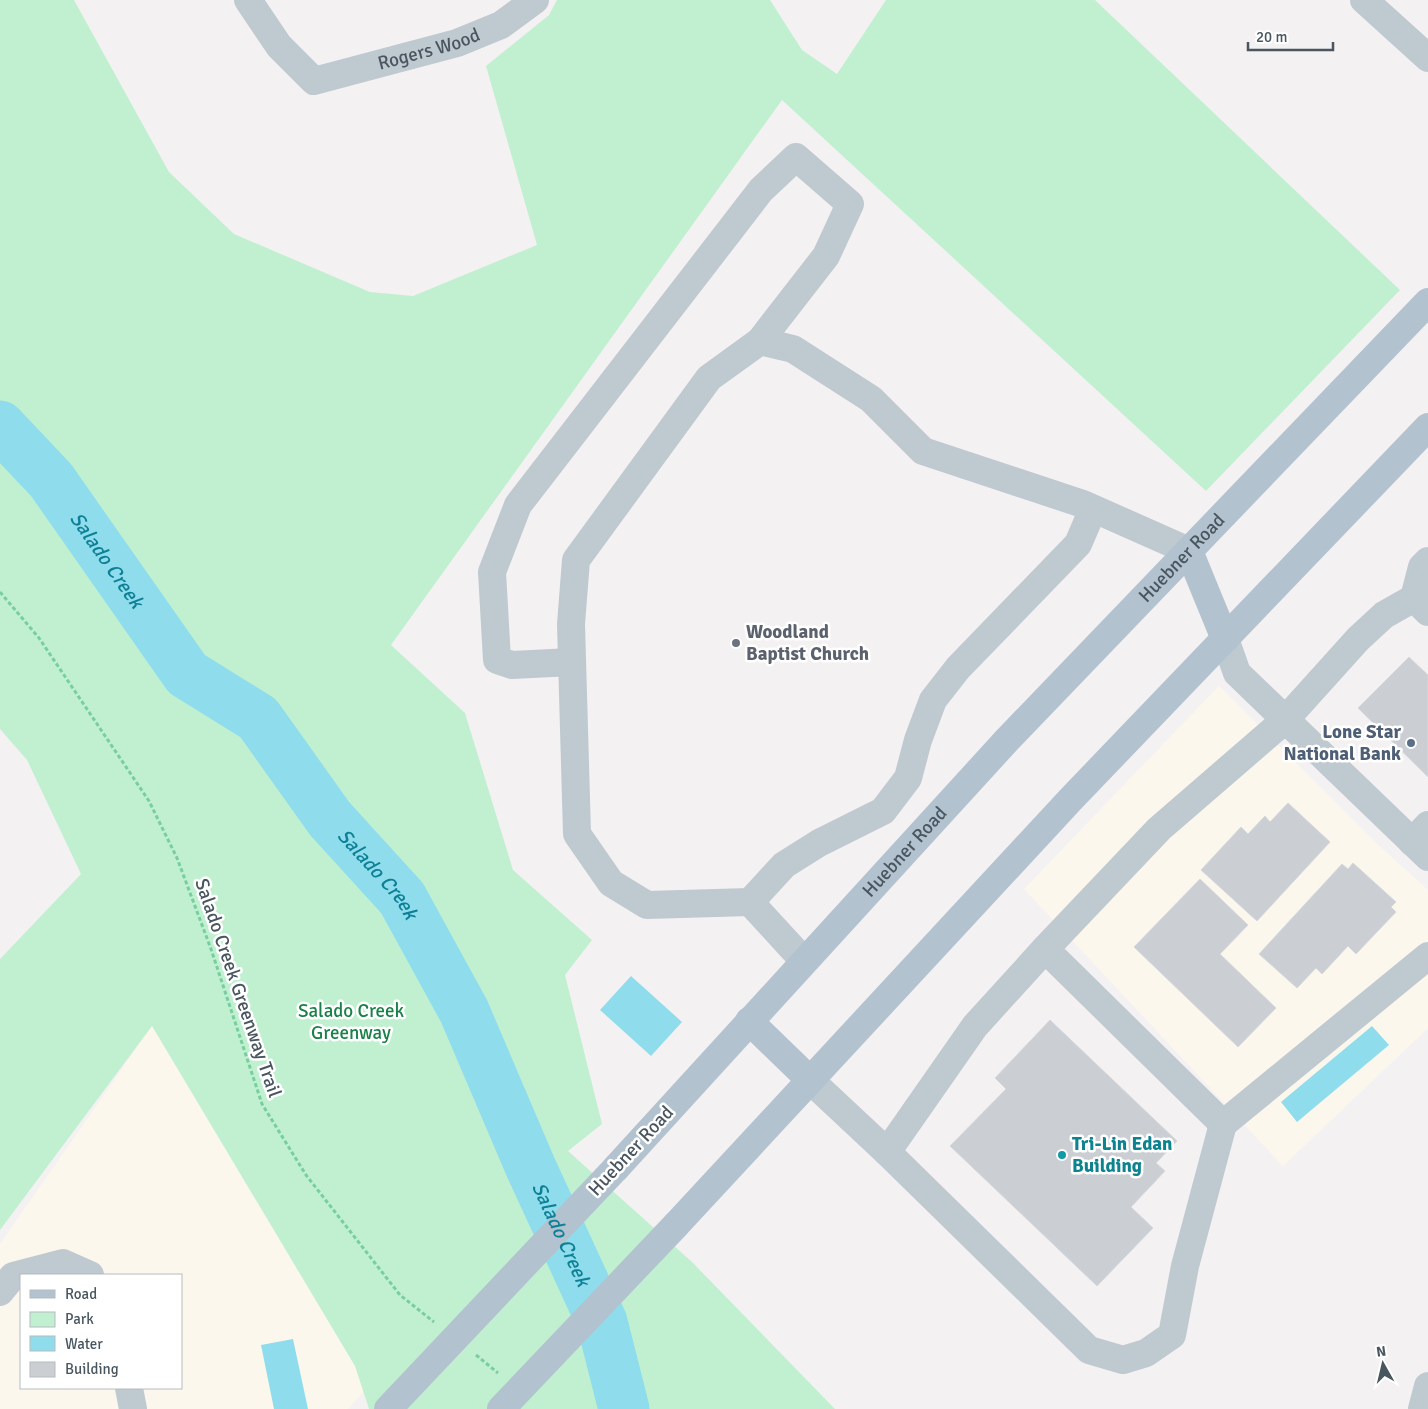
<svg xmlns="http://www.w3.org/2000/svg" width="1428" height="1409" font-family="Signika,sans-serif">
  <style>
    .commercial { fill: #fcf7ed; fill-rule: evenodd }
    .green { fill: #c1f0d1 }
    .water { fill: #8fddec }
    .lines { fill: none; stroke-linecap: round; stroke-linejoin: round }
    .river { stroke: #8fddec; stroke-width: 51 }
    .building { fill: #cbcfd4; stroke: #d5d8dc }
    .path { stroke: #79cea0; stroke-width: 3; stroke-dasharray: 4 2.5; stroke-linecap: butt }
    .minor { stroke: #bfc9d0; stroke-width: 28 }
    .major { stroke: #b2c2cf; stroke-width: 28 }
    .major-bridge { stroke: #b2c2cf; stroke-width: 28 }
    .worship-dot { fill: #6b7280; stroke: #fff; stroke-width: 2 }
    .service-dot { fill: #5c6f8a; stroke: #fff; stroke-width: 2 }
    .culture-dot { fill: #0f9aa8; stroke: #fff; stroke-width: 2 }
    .labels { text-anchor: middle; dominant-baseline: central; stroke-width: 5; stroke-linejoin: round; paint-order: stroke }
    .street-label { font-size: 19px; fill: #49565f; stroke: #fff }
    .worship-label { font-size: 19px; font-weight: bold; fill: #5b616d; stroke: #fff; text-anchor: start }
    .service-label { font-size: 19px; font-weight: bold; fill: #4e5e75; stroke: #fff; text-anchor: end }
    .park-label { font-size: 19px; fill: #198148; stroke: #fff }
    .culture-label { font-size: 19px; font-weight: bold; fill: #0d838f; stroke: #fff; text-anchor: start }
    .water-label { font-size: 20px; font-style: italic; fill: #0e8096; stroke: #fff }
  </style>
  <rect width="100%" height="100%" fill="#f4f1f2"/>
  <!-- commercial -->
  <path class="commercial" d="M1219 686 1377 844 1428 890V1028L1283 1166 1024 889Z
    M152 1026 355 1366 364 1391 348 1409H0V1244ZM21 1275H181V1388H21Z"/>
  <!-- green -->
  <path class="green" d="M0 0H74L169 172 234 234 370 292 413 296 537 245 486 66 549 15 557 0H770L802 50 837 74 886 0H1095L1400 290 1206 491 782 100 391 645 465 713 513 870 592 940 565 975 602 1124 568 1151 692 1262 835 1409H369L355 1366 152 1026 0 1230V959L81 874 27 760 0 729Z"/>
  <!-- water -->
  <path class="water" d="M631 976 682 1022 651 1056 600 1010Z
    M1372 1026 1389 1045 1297 1122 1281 1102Z
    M293 1339 308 1409H274L261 1345Z"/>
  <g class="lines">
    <!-- river -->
    <path class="river" id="s1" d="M0 426 51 480 187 674 258 718 330 819 402 898 464 1011 531 1168 602 1322 624 1409"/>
  </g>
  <!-- building -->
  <path class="building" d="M1409 657 1428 675V777L1358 708Z
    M1288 803 1330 842 1257 921 1201 870 1241 827 1248 834 1265 816 1270 822Z
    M1353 863 1396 902 1391 907 1396 912 1356 954 1348 946 1322 974 1316 968 1297 988 1259 954 1342 864 1348 869Z
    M1200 879 1248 925 1220 954 1276 1008 1238 1047 1134 947Z
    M1050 1020 1177 1141 1156 1163 1165 1171 1131 1207 1153 1228 1097 1286 950 1146 1006 1089 995 1078Z"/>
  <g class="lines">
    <!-- path -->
    <path class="path" d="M0 592 39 638 149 801 177 858 211 949 262 1104 306 1175 400 1295 434 1322
      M476 1355 498 1373"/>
    <!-- minor -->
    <g class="minor">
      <path id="s2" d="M248 0 279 46 314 81 457 43 501 25 535 0"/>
      <path d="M1364 0 1428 58"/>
      <path d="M1414 598 1422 567 1428 561"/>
      <path d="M1428 612 1414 598 1384 615 1358 639 1285 720 1159 829 1045 949 1223 1124 1428 956"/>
      <path d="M1225 639 1237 673 1428 857"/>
      <path d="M572 662 512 665 497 660 492 572 518 505 761 190 796 157 850 204 826 256 760 341"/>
      <path d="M1412 842 1428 825"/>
      <path d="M750 902 784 865 819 843 883 811 908 778 918 740 933 700 958 668 1078 544 1093 509"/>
      <path d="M804 961 750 902 647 905 611 883 577 834 571 624 576 560 709 378 760 341 793 349 871 399 923 451 1083 504 1189 551"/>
      <path d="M810 1080 887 1152 975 1026 1045 949"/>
      <path d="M887 1152 1089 1350 1123 1360 1146 1353 1172 1335 1185 1266 1223 1124"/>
      <path d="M0 1292 13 1276 63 1263 90 1275"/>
      <path d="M129 1388 133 1409"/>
      <path d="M1422 1409 1428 1386"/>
    </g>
    <!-- major -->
    <g class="major">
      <path d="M1189 551 1225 639"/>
      <path d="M749 1021 810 1080"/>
      <path id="s3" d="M616 1168 1007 740 1428 302"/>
      <path d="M676 1225 1071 799 1428 427"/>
    </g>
    <!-- major-bridge -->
    <path class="major-bridge" d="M388 1409 616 1168
      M501 1409 676 1225"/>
  </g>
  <!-- markers -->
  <circle class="worship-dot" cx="736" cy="643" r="5"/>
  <circle class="service-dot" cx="1411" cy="743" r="5"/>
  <circle class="culture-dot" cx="1062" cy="1155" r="5"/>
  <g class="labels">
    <!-- street labels -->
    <g class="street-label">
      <text stroke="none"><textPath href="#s2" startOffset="224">Rogers Wood</textPath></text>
      <text stroke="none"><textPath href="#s3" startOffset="832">Huebner Road</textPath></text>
      <text stroke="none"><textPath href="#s3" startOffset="428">Huebner Road</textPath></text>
      <text transform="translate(238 988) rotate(71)">Salado Creek Greenway Trail</text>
      <text transform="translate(631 1151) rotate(-47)">Huebner Road</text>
    </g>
    <!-- worship labels -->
    <g class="worship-label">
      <text x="746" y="632">Woodland<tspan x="746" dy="22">Baptist Church</tspan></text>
    </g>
    <!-- service labels -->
    <g class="service-label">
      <text x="1401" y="732">Lone Star<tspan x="1401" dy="22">National Bank</tspan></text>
    </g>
    <!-- park labels -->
    <g class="park-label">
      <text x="351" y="1011">Salado Creek<tspan x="351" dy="22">Greenway</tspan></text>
    </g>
    <!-- culture labels -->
    <g class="culture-label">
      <text x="1072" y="1144">Tri-Lin Edan<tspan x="1072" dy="22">Building</tspan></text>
    </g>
    <!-- water labels -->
    <g class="water-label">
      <text stroke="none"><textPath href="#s1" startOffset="172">Salado Creek</textPath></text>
      <text stroke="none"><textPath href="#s1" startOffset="592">Salado Creek</textPath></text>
      <text stroke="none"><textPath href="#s1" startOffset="998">Salado Creek</textPath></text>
    </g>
  </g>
  <!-- legend -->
  <rect x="20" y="1274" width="162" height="115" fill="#ffffff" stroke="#b6bbbf"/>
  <rect x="30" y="1290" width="25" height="8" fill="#b2c2cf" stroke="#b6bbbf"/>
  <text x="65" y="1299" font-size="15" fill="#49565f">Road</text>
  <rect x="30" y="1312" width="25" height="15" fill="#c1f0d1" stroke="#b6bbbf"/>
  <text x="65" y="1324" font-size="15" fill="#49565f">Park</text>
  <rect x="30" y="1336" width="25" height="15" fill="#8fddec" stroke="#b6bbbf"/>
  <text x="65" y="1349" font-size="15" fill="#49565f">Water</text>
  <rect x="30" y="1362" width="25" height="15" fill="#cbcfd4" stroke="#b6bbbf"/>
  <text x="65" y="1374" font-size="15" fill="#49565f">Building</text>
  <!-- north arrow -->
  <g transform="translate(1383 1364) rotate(352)" stroke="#ffffff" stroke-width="4" paint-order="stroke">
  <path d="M0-4L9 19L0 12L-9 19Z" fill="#49565f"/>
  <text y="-8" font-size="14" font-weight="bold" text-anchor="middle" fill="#49565f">N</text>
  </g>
  <!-- scale -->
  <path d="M1248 42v8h85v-8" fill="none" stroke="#49565f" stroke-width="2.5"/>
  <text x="1256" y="42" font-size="15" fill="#49565f" stroke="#ffffff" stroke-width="4" paint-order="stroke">20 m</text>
</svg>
